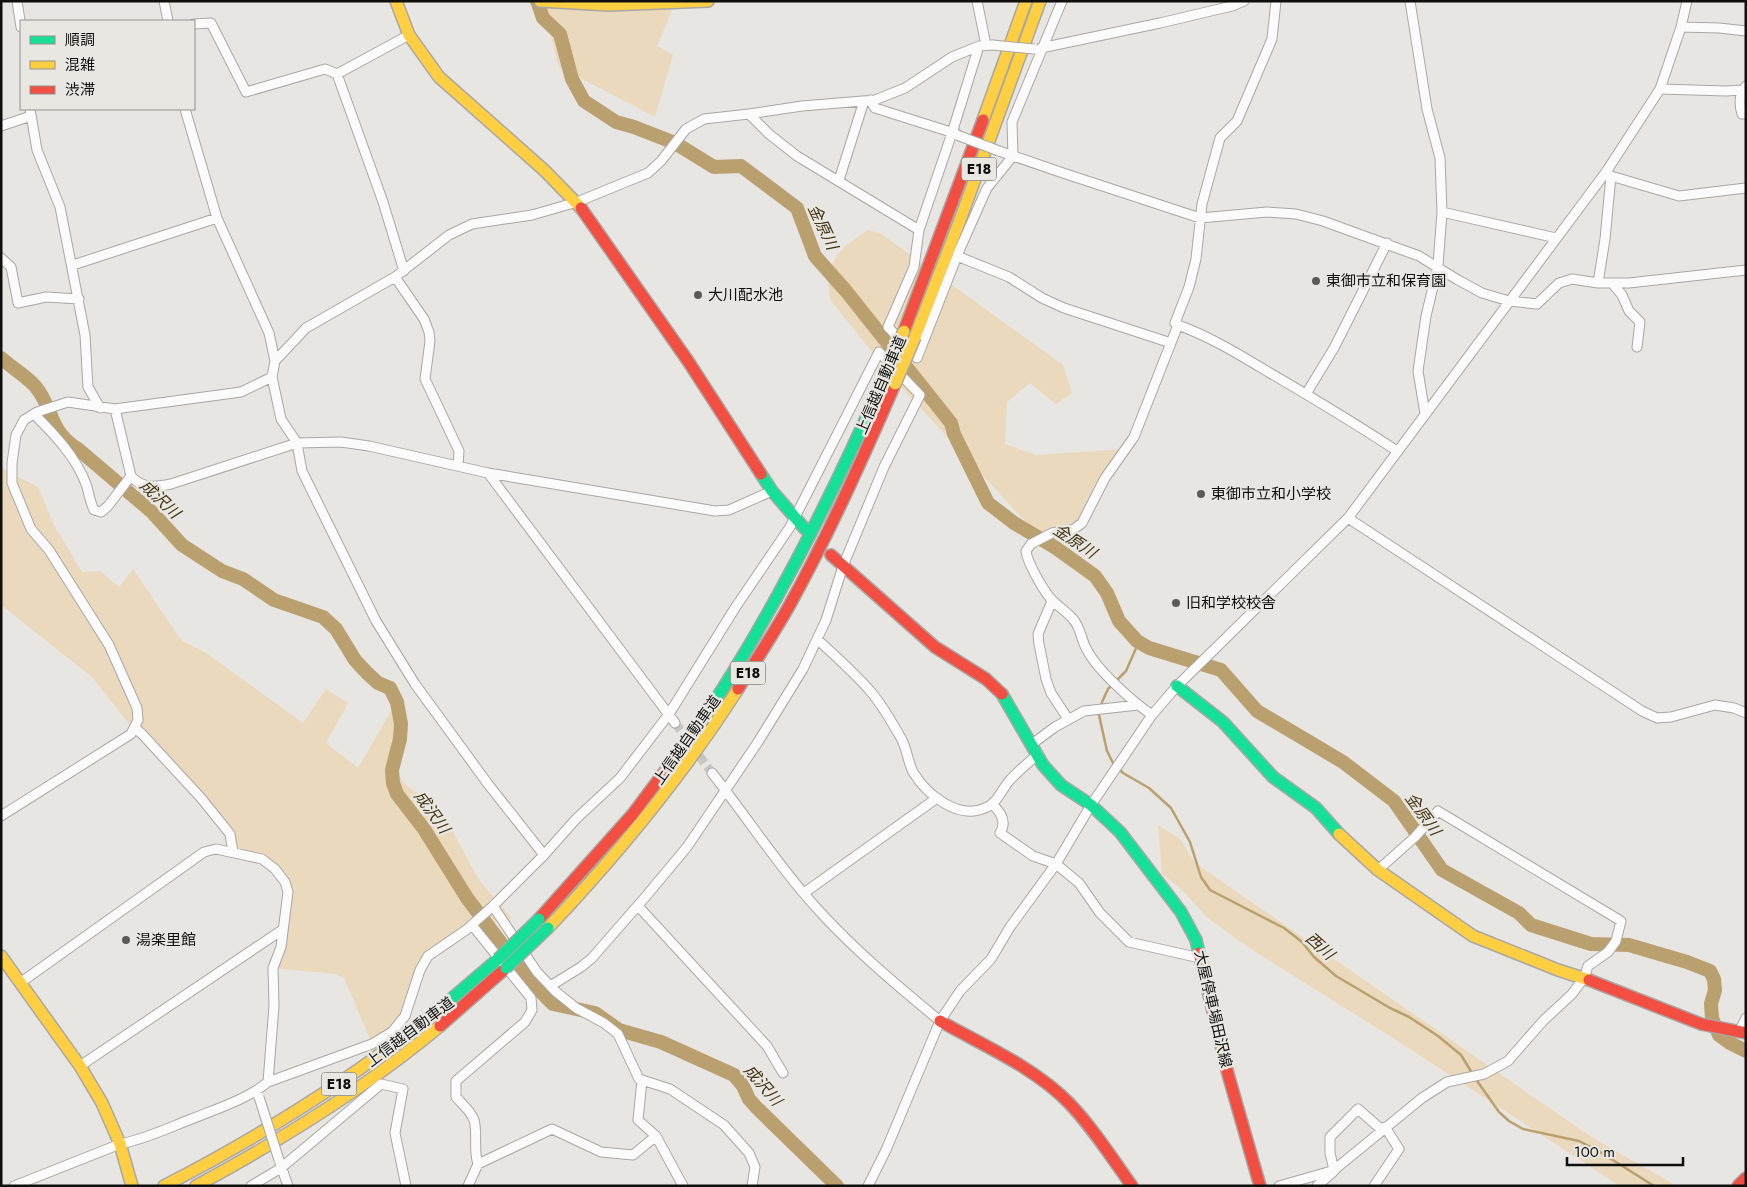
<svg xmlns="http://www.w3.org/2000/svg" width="1747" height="1187" font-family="Jost,'Noto Sans JP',sans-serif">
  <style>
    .green { fill: #ead9bc }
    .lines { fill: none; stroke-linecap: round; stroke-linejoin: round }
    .stream { stroke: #baa06f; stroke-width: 2.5 }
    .river { stroke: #baa06f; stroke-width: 14 }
    .street-tunnel { stroke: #c7c6c3; stroke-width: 9; stroke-dasharray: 9 4.5; stroke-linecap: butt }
    .street-casing { stroke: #a9a7a5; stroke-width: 11 }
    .fast-casing { stroke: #a9a7a5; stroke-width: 14 }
    .slow-casing { stroke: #a9a7a5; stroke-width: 14 }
    .jam-casing { stroke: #a9a7a5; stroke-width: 14 }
    .street { stroke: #fcfbfb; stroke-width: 9 }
    .fast { stroke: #16e098; stroke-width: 11 }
    .slow { stroke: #ffcf43; stroke-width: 11 }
    .jam { stroke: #f24e42; stroke-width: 11 }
    .street-bridge-casing { stroke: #a9a7a5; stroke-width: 11; stroke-linecap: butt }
    .fast-bridge-casing { stroke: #a9a7a5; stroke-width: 14; stroke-linecap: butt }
    .slow-bridge-casing { stroke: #a9a7a5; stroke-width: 14; stroke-linecap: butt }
    .street-bridge { stroke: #fcfbfb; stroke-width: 9 }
    .fast-bridge { stroke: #16e098; stroke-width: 11 }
    .slow-bridge { stroke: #ffcf43; stroke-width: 11 }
    .poi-dot { fill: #5b5a58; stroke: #e9e7e2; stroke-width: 2 }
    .labels { text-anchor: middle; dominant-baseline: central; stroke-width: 5; stroke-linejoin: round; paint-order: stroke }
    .shield { fill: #e9e7e2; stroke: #50504d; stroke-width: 1 }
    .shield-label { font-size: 14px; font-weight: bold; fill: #0f0f0d }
    .poi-label { font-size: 15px; fill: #0f0f0d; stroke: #e9e7e2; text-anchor: start }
    .street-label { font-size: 15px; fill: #0f0f0d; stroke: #e9e7e2 }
    .water-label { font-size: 16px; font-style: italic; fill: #433314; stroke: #e9e7e2 }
  </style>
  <rect width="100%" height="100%" fill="#e8e6e3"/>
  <!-- green -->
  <path class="green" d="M527 1H708L675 3 657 46 673 55 655 117 559 67 546 16Z
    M868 230 880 233 1063 365 1072 393 1056 404 1030 383 1007 402 1005 444 1036 455 1125 449 1070 539C1052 546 1034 529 1022 518L892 377 832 302C825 288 830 264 839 253 847 243 858 237 868 230Z
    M1 464 5 470 38 487 54 525 82 572 100 571 119 587 133 569 181 640 206 653 303 723 326 689 348 703 326 743 358 768 395 704 398 722 396 766 402 781 411 789 439 806 479 880 512 918 466 930 428 956 402 1016 372 1044 344 978 336 974 273 968 288 892 275 869 233 852 230 834 126 720 92 677 1 605Z
    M1158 825 1180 839 1195 863 1590 1136 1677 1186H1620L1404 1045 1254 951 1209 919 1180 888 1162 874Z"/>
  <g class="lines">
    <!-- stream -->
    <path class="stream" d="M1137 641V646L1126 671 1108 689 1102 702 1099 715 1107 751 1113 763 1123 773 1149 788 1171 808 1190 842 1201 877 1210 890 1284 928 1302 942 1314 957 1336 976 1390 1008 1409 1017 1438 1036 1461 1055 1472 1073
      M1475 1078 1499 1112 1509 1121 1523 1129 1579 1141 1597 1150 1654 1186"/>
    <!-- river -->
    <path class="river" d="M537 1 543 18 560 34 572 79 584 101 616 122 634 127 675 143 714 167 741 166 797 208 815 256 846 291 951 423 954 434 988 503 1014 523 1056 548 1095 576 1107 593 1119 621 1137 641 1149 648 1221 670 1257 711 1343 762 1394 801 1442 870 1519 913 1531 925 1591 944 1629 945 1687 962 1710 971 1714 979 1715 990 1711 1004 1712 1018 1719 1035 1730 1043 1746 1051
      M1 358C12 368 25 375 35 386 54 408 48 431 78 449L152 512 182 545 222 571 243 579 274 600 323 617 336 629 355 660 367 673 378 683 390 688 397 702 401 724 400 739 392 770 393 783 397 794 424 829 467 898 529 980 553 1004 595 1013 619 1030 661 1042 734 1075 743 1086 749 1099 756 1107 837 1186"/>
    <!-- street-tunnel -->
    <path class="street-tunnel" d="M675 723 712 773"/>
    <defs>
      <path id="street" d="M17 1 21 27
        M164 1 168 21
        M977 1 986 45
        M1410 1 1427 109 1440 158 1442 212 1438 266 1426 316 1418 371 1425 414
        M194 24 211 23 246 92 325 69 337 74
        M1681 27 1719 28 1746 31
        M979 46 952 133 919 230 914 267 888 327 917 358 959 251 987 188 1013 156 1012 122 1062 1
        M1041 48 1160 23 1232 6 1244 1
        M1746 86C1739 94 1739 104 1742 114H1746
        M1660 89 1726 91 1742 90
        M870 100 875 108 957 134
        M30 109 37 150 60 207 85 335 88 387 100 408
        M185 109 217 218 269 333 275 361 272 377 281 419 297 443 302 471 376 621 415 684 488 784 544 855
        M749 114 769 134 797 156 919 230
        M1 126 31 116
        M999 151 1063 173 1200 218 1267 212 1296 214 1323 221 1419 256 1458 280 1482 293 1509 301 1537 304 1559 283 1572 279 1598 283H1629L1746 270
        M1606 172 1611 176 1679 196 1746 188
        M839 180 864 101
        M1442 212 1556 238
        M957 256 1009 277 1042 298 1064 308 1171 343
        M1 258 11 267 18 303 46 297 79 299
        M73 265 217 218
        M404 271 383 202 337 74 409 35
        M395 277 424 319 429 332 430 341 425 379 459 451 458 466
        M1598 283 1605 239 1611 176
        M1612 283 1622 295 1629 311 1640 322 1637 347
        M1178 325C1211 337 1240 355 1270 373 1313 398 1356 424 1397 451
        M275 361 306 328 395 277 449 235 472 224 532 215 577 202 648 173 661 161 686 129 704 119 749 114 802 106 875 100 905 88 952 57 979 46 993 45
        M1306 394 1334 348 1387 243
        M115 409 131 476C142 489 156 487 171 484L297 443 341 442 369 446 488 473 715 511 729 510 772 491
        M34 414C54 434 76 457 86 484 89 493 90 502 94 510L101 512 108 506 131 476
        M488 473 675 723
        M1348 518 1642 711 1657 718 1671 717 1715 705 1734 708 1746 713
        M1052 601 1038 634 1039 644 1046 679 1051 693 1068 719
        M817 639C835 656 855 673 871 692 883 706 893 724 902 740 907 750 908 762 913 772 927 795 958 820 985 808 998 803 1001 790 1010 780 1018 771 1028 763 1038 754
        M1152 715C1132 701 1098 671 1087 650 1081 640 1081 628 1073 619 1067 612 1060 608 1053 601 1045 594 1027 562 1026 551L1031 544 1052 533 1074 529 1082 523 1105 478 1134 437 1178 325 1175 323 1189 287 1196 259 1202 204 1220 138 1237 121 1272 39 1276 1
        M135 728 142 734 201 798 230 834 233 852
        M1032 744 1055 727 1084 711 1138 705
        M712 773C749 820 781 870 822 914 858 953 899 987 940 1021
        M992 804C1001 812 1007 822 1000 833L1033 856 1056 864 1079 883 1100 913 1129 942 1200 958
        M1 816 131 734 138 720 137 708 109 645 49 550 31 529 12 483V463L16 435 24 420 37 412 68 402 115 409 241 392 272 377
        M804 893 937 798
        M493 906 537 972 555 991 576 1008 604 1023 618 1034 639 1079 670 1089 724 1125 749 1153 755 1167 752 1186
        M638 906 767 1046 783 1073
        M472 925 531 998 532 1010 525 1022 456 1081V1097C462 1104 471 1111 474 1120 478 1133 473 1150 478 1164
        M20 983 204 852 216 849 262 859 275 869 285 882 288 892 281 947 273 968 274 1006 268 1082
        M1739 1032 1746 1018
        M80 1066 282 930
        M642 1080 638 1120 656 1136 683 1186
        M280 1163 288 1186
        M1334 1170 1422 1098 1447 1082 1484 1074 1508 1061 1543 1021 1572 994 1584 978 1588 966 1608 952 1616 941 1621 921 1438 811 1415 837 1378 870
        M1334 1170 1330 1153V1137L1358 1109 1382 1130
        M14 1186 120 1144C146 1139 170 1127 194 1118 219 1108 247 1099 268 1082L372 1044 392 1032 405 1016 420 970 428 956 466 930 493 906 544 855 576 819 620 778 669 714 735 608 790 527 879 352 920 395 884 467 843 566 826 620 803 669 758 742 687 847 647 895 592 958 581 967 552 985
        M251 1186 281 1168 381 1084 403 1089 395 1133 406 1186
        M468 1186 478 1164 552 1129 601 1152 633 1155 656 1136
        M868 1186 886 1150 940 1021 960 991 991 959 1010 927 1056 864 1091 805 1152 715 1177 686 1348 518 1606 172 1660 89 1681 27 1687 1
        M1279 1186 1335 1170
        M1317 1186 1333 1172
        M1374 1186 1399 1149 1385 1127"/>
      <path id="fast" d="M761 474 772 491 805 529
        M1177 686 1223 722 1273 777 1316 808 1339 834
        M1002 694 1043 765 1061 785 1091 805 1120 832 1181 912 1196 940 1199 953
        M693 734C770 621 830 500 885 376
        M443 1006 498 959"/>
      <path id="slow" d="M396 1 409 35 439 77 545 171 581 208
        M540 1 609 5 708 1
        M983 120 1026 1
        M915 337 960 220 1040 1
        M1339 834 1378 870 1473 936 1558 970 1589 980
        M548 928C618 854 683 775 738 689
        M1 956 80 1066 102 1103 120 1144 132 1186
        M164 1186C263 1135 357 1076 443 1006
        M196 1186C281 1140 366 1088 440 1026"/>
      <path id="jam" d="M581 208 688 361 761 474
        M904 331 983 120
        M831 555 935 647 986 679 1002 694
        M738 689C755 662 772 636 788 608 828 536 862 460 895 384
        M539 919 632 815 693 734
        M1199 953 1228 1074 1260 1186
        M1589 980 1701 1024 1746 1033
        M940 1021C984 1046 1034 1067 1069 1103 1093 1128 1112 1158 1132 1186
        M440 1026 506 968
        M1738 1186 1746 1178"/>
    </defs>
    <!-- street casing -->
    <use href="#street" class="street-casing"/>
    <!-- fast casing -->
    <use href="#fast" class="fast-casing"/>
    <!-- slow casing -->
    <use href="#slow" class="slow-casing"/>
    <!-- jam casing -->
    <use href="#jam" class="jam-casing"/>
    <!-- street -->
    <use href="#street" class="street"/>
    <!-- fast -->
    <use href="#fast" class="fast"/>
    <!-- slow -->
    <use href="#slow" class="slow"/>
    <!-- jam -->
    <use href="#jam" class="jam"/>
    <defs>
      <path id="street-bridge" d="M993 45 1034 49
        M957 135 999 151
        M259 1097 279 1160"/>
      <path id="fast-bridge" d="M498 959 539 919
        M506 968 548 928"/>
      <path id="slow-bridge" d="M885 376 904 331
        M895 384 915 337"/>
    </defs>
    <!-- street-bridge casing -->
    <use href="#street-bridge" class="street-bridge-casing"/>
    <!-- fast-bridge casing -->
    <use href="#fast-bridge" class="fast-bridge-casing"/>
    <!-- slow-bridge casing -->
    <use href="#slow-bridge" class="slow-bridge-casing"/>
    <!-- street-bridge -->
    <use href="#street-bridge" class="street-bridge"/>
    <!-- fast-bridge -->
    <use href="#fast-bridge" class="fast-bridge"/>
    <!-- slow-bridge -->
    <use href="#slow-bridge" class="slow-bridge"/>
  </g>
  <!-- markers -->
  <g class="poi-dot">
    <circle cx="1316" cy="281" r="5"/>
    <circle cx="698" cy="295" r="5"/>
    <circle cx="1201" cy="494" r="5"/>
    <circle cx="1176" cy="603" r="5"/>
    <circle cx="126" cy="940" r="5"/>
  </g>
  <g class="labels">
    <!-- shield labels -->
    <g class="shield">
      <rect x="961.5" y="157.5" width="35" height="23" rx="4"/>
      <rect x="730.5" y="661.5" width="35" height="23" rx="4"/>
      <rect x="321.5" y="1072.5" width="35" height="23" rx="4"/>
    </g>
    <g class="shield-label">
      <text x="979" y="169">E18</text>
      <text x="748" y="673">E18</text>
      <text x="339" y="1084">E18</text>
    </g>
    <!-- poi labels -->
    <g class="poi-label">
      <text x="1326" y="281">東御市立和保育園</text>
      <text x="708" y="295">大川配水池</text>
      <text x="1211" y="494">東御市立和小学校</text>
      <text x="1186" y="603">旧和学校校舎</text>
      <text x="136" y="940">湯楽里館</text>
    </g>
    <!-- street labels -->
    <g class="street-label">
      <text transform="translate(881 385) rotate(-67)">上信越自動車道</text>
      <text transform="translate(687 740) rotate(-55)">上信越自動車道</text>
      <text transform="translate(1213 1009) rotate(77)">大屋停車場田沢線</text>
      <text transform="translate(410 1032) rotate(-37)">上信越自動車道</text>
    </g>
    <!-- water labels -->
    <g class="water-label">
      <text transform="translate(823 227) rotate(65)">金原川</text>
      <text transform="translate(160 499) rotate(43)">成沢川</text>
      <text transform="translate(1075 541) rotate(34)">金原川</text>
      <text transform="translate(432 812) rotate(54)">成沢川</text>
      <text transform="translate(1423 814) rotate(54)">金原川</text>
      <text transform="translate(1320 946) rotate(42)">西川</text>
      <text transform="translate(763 1085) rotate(49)">成沢川</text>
    </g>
  </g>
  <!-- border -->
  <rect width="1747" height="1187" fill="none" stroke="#0f0f0d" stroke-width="5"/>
  <!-- legend -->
  <rect x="20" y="20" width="175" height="90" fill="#e9e7e2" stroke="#92918d"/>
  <rect x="30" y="36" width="25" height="8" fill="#16e098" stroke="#92918d"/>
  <text x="65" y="45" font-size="15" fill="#0f0f0d">順調</text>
  <rect x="30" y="61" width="25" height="8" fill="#ffcf43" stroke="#92918d"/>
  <text x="65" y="70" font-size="15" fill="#0f0f0d">混雑</text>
  <rect x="30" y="86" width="25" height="8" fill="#f24e42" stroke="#92918d"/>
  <text x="65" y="95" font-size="15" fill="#0f0f0d">渋滞</text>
  <!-- scale -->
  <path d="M1567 1157v8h116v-8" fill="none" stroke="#0f0f0d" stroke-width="2.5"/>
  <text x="1574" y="1157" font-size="15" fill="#0f0f0d" stroke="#e9e7e2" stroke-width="4" paint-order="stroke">100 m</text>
</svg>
